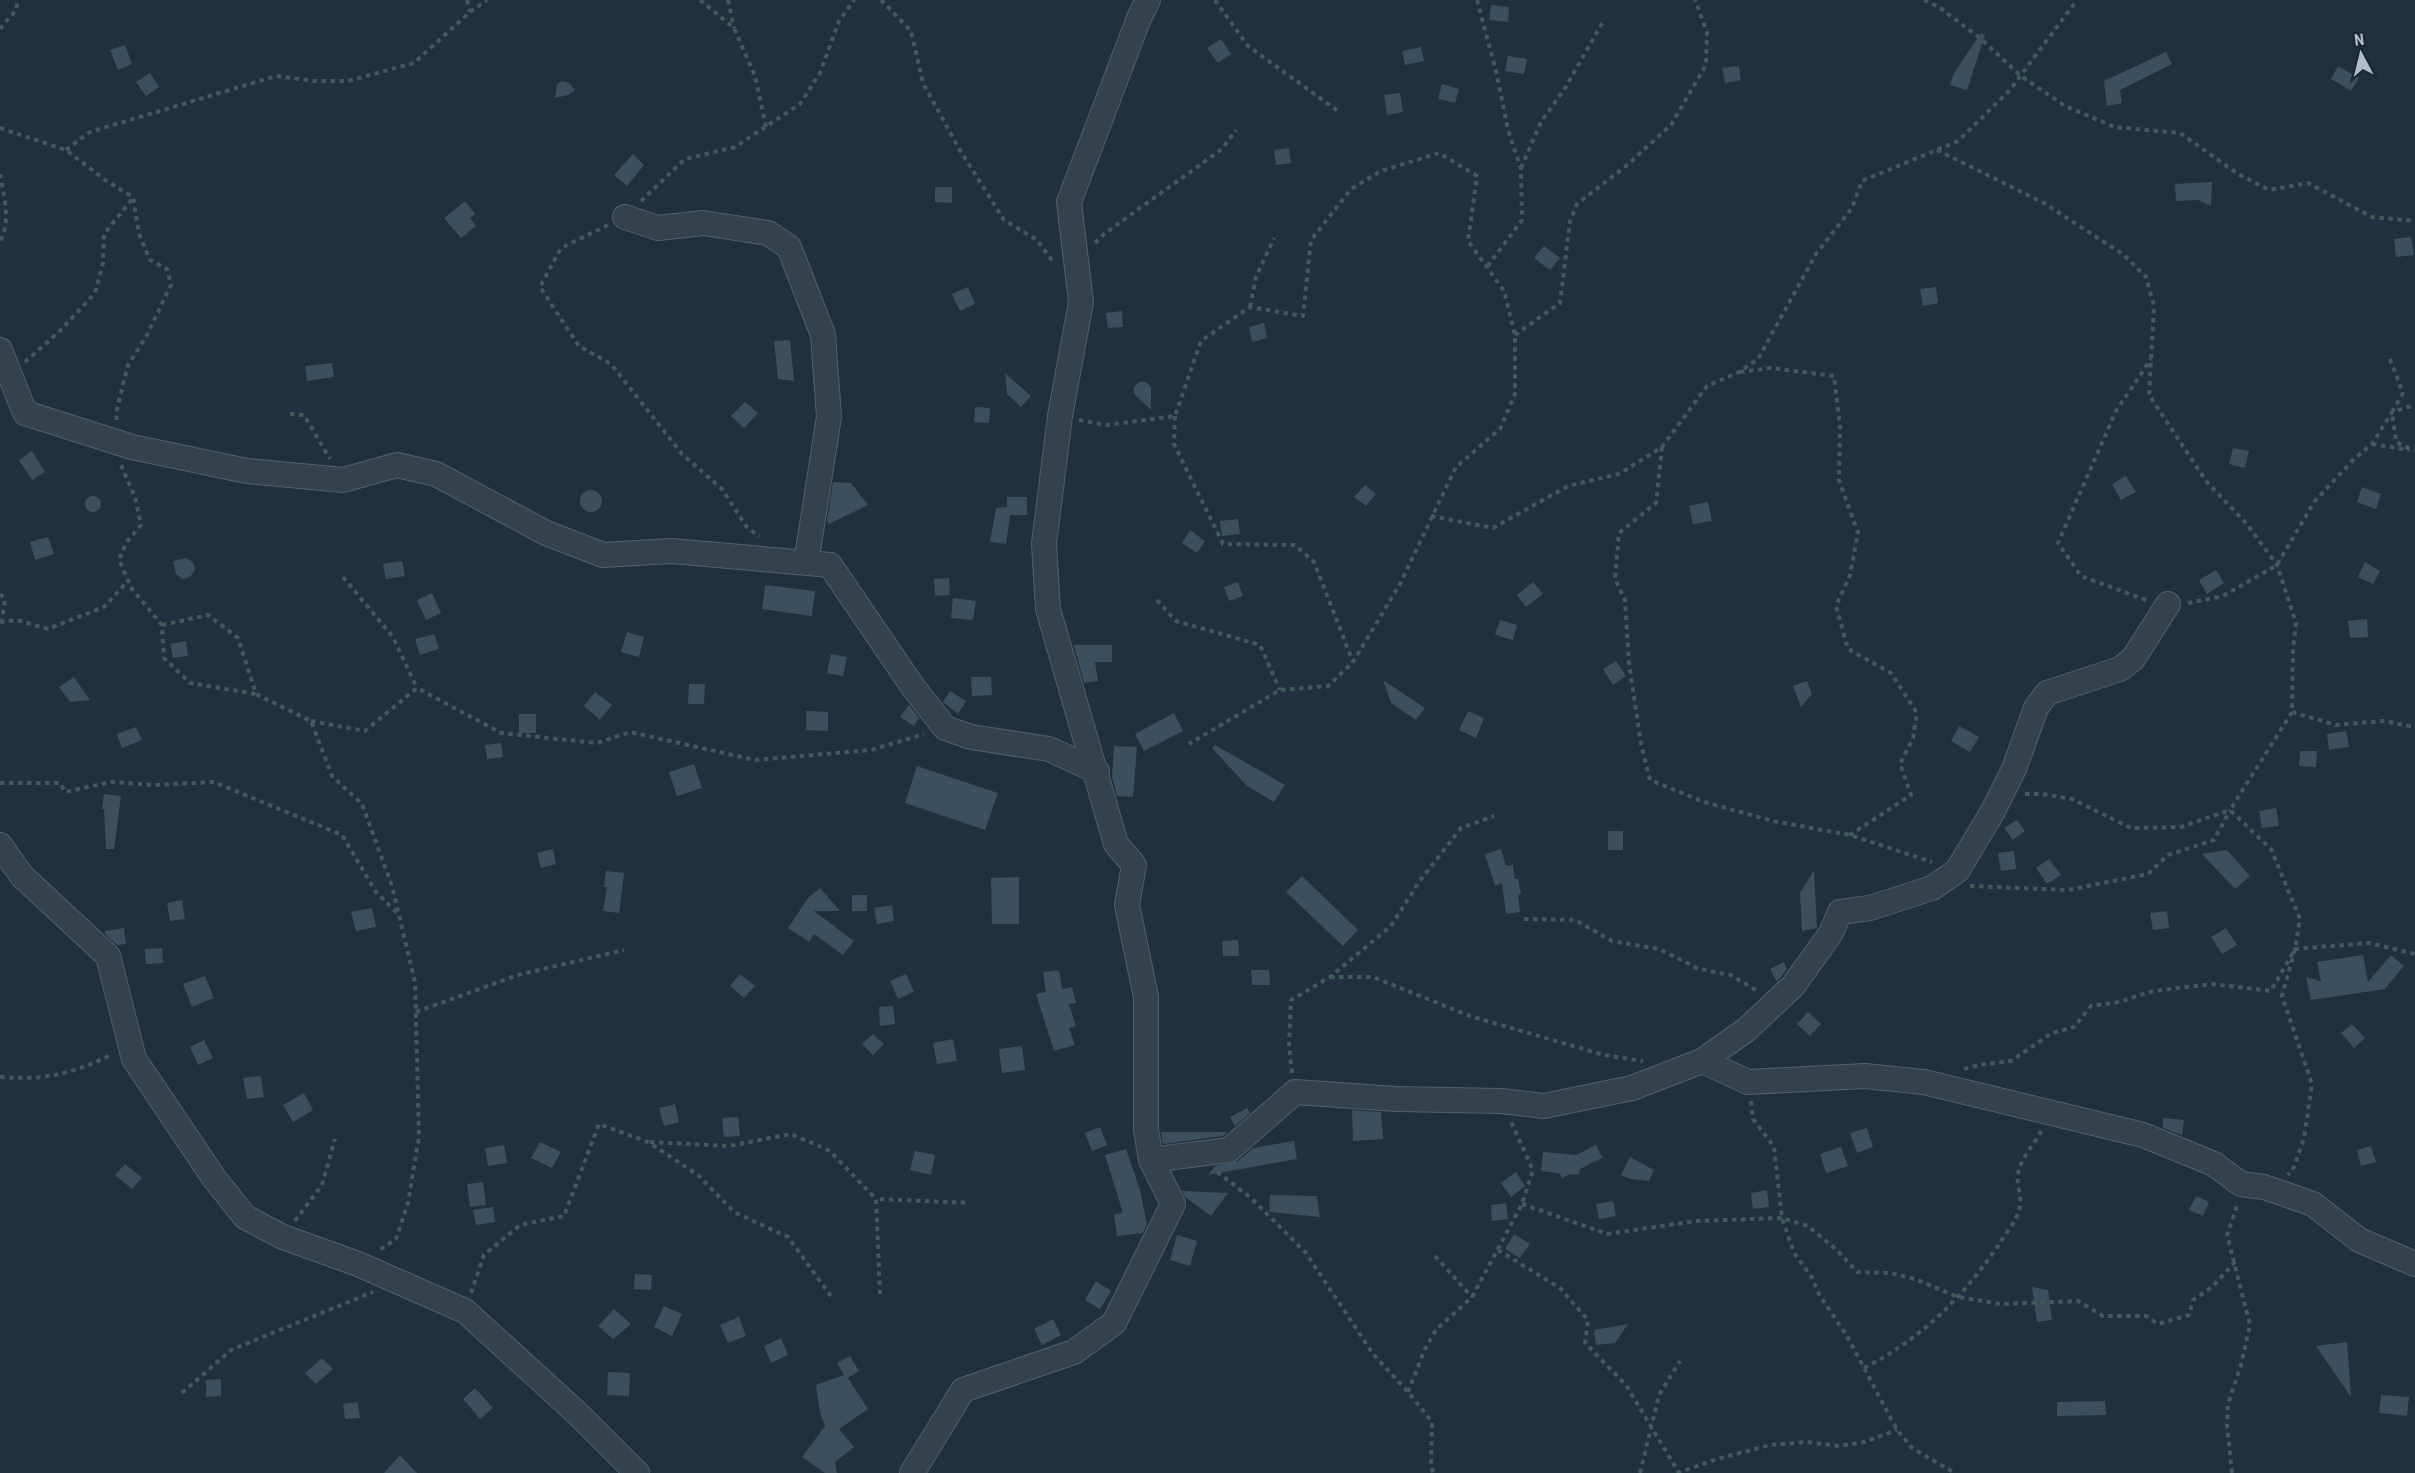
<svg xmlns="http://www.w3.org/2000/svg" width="2415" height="1473" font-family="'Roboto Condensed',sans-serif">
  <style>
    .building { fill: #3c4f5e }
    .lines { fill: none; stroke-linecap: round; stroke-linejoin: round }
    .minor-casing { stroke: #53606c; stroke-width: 26 }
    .path { stroke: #405b5c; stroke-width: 4; stroke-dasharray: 4.5 4.5; stroke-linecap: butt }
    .minor { stroke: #34424e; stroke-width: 24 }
  </style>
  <rect width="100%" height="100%" fill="#20303e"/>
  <!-- building -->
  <path class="building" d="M1491 5 1509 7 1508 22 1489 20Z
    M1981 33 1985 35 1967 90 1950 85 1954 73Z
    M1221 39 1231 54 1218 63 1207 48Z
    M125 45 132 64 118 70 110 50Z
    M1421 47 1424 61 1405 65 1402 51Z
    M2166 52 2172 64 2120 90 2122 103 2107 106 2104 81Z
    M1508 56 1527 59 1524 74 1505 71Z
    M1739 66 1741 80 1725 83 1722 68Z
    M2338 66 2359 78 2351 91 2331 79Z
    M150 73 159 87 146 96 136 82Z
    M562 81 569 83 575 90 568 95 555 98 557 84Z
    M1442 84 1459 89 1455 103 1438 99Z
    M1400 93 1403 112 1387 115 1384 95Z
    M1289 148 1291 163 1276 165 1274 150Z
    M633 154 644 165 627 186 614 175Z
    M2212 182 2211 206 2198 200 2176 201 2175 184Z
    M935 187H952V203L935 202Z
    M465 201 475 214 470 218 476 226 461 238 444 218Z
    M2411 237 2414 255 2396 257 2394 239Z
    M1544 246 1560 258 1550 270 1534 258Z
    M968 287 975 304 960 311 952 294Z
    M1936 287 1938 303 1923 306 1920 289Z
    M1122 311 1123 327 1108 328 1106 313Z
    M1264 323 1267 338 1252 342 1249 327Z
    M790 340 794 381 778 379 774 341Z
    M332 363 334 377 307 381 305 366Z
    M1005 373 1031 396 1021 407 1007 394Z
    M1139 382H1146L1151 387V410L1134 394V387Z
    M745 402 758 413 744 428 731 416Z
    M975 407 990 408 989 423 974 422Z
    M2233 448 2249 451 2245 468 2229 464Z
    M32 451 45 472 32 480 19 460Z
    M2126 476 2136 492 2121 500 2112 484Z
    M833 482 851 483 868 505 829 524 827 521Z
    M1365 485 1376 494 1366 506 1354 497Z
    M2362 487 2381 494 2376 509 2357 502Z
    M580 501a11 11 0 1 1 22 0a11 11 0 1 1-22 0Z
    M85 504a8 8 0 1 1 16 0a8 8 0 1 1-16 0Z
    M1007 497H1027V515H1010L1006 544 990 542 996 508 1007 507Z
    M1708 502 1712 521 1693 524 1689 506Z
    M1238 519 1240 534 1222 536 1220 521Z
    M1190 530 1205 541 1197 553 1182 543Z
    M48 537 54 554 35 560 30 542Z
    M186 558 193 562 195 570 190 577 182 579 176 574 173 561Z
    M402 561 405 576 386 579 383 564Z
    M2365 562 2380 571 2373 584 2358 577Z
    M2216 570 2224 583 2207 594 2199 580Z
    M949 578 950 595 935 596 934 579Z
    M1238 582 1243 596 1229 601 1224 587Z
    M1533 582 1543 594 1526 607 1517 595Z
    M765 585 815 591 812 616 762 609Z
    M432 593 441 613 426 620 417 600Z
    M953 598 976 601 973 620 951 618Z
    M2367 619 2368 637 2350 638 2348 621Z
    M1500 620 1517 625 1513 640 1495 635Z
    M627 632 644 637 639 657 621 652Z
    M434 634 439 649 420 655 415 639Z
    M186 641 188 656 173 658 170 644Z
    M1074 645H1112V662H1095L1098 681 1084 683Z
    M831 654 847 657 843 676 827 673Z
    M1616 661 1626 676 1613 685 1603 669Z
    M74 677 90 700 70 702 59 687Z
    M971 677H991L992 695 972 696Z
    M1383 680 1425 708 1416 720 1391 703Z
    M1807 681 1812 694 1801 707 1793 686Z
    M689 684H705L704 704H688Z
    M950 691 966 701 958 714 943 702Z
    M595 692 612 705 600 720 584 706Z
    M909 705 919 718 914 726 900 717Z
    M806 711 828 712V731L806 730Z
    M1468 711 1484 718 1476 738 1459 730Z
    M1174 713 1183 731 1144 751 1135 734Z
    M519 714H536V733H519Z
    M1959 726 1979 737 1970 752 1951 741Z
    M136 727 142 740 122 748 117 734Z
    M2346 731 2349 747 2329 750 2327 734Z
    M501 743 503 757 487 759 485 745Z
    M1215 745 1285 785 1274 802 1247 786 1212 748Z
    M1114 746 1137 747 1133 797 1117 796 1112 777Z
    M2300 751H2317L2316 767 2299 766Z
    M694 764 702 788 677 796 669 772Z
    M917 766 998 793 985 830 905 803Z
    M104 794 121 796 114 849H106L104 809H102Z
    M2276 808 2279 826 2262 828 2259 811Z
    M2017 820 2025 831 2013 840 2004 828Z
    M1608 831H1623V850H1608Z
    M553 849 556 864 541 868 537 853Z
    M1501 849 1506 866 1513 865 1515 879H1518L1521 894 1518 895 1520 912 1506 914 1502 883 1495 886 1485 854Z
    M2227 850 2250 876 2235 889 2202 854Z
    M2014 851 2016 869 2001 871 1998 853Z
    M2049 859 2061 875 2047 884 2036 868Z
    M1814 870 1817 928 1802 931 1800 893Z
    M606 871 624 873 619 913 603 911 607 887H604Z
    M1302 876 1358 930 1343 946 1286 892Z
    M1019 877V924H992L991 878Z
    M820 888 840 911H814L854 941 843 955 814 934 809 942 788 928 808 898Z
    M852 895H867V911H852Z
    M182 900 185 919 170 921 167 903Z
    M892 905 894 921 877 924 874 908Z
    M372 908 376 927 356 931 351 912Z
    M2167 911 2169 928 2153 930 2150 913Z
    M124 928 126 944 117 945 105 934V931Z
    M2226 928 2237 945 2222 954 2211 937Z
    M1238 940 1239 956H1223L1222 941Z
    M162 948 163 963 146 964 145 949Z
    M2363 955 2368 982 2391 955 2404 966 2385 989 2311 1000 2306 977 2321 981 2317 962Z
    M1784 962 1787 969 1777 982 1770 969Z
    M1059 970 1062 989 1072 987 1076 1003 1069 1004 1076 1026 1069 1028 1075 1045 1054 1051 1036 994 1046 992 1043 972Z
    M1251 970H1269L1270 985H1252Z
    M740 974 755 986 744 998 730 986Z
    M906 974 914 992 898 999 890 981Z
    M205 976 214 998 192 1007 183 984Z
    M893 1006 895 1024 880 1026 879 1007Z
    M1808 1012 1821 1024 1810 1036 1797 1024Z
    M2352 1024 2365 1038 2354 1048 2341 1033Z
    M873 1034 884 1044 873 1055 862 1044Z
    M953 1039 957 1061 937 1064 933 1043Z
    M204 1040 213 1058 198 1065 190 1047Z
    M1022 1046 1025 1070 1002 1073 999 1049Z
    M261 1076 264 1097 247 1099 243 1078Z
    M304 1093 313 1110 293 1122 283 1105Z
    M675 1104 679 1122 664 1126 659 1108Z
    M1247 1108 1250 1113 1235 1126 1230 1117Z
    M1352 1110 1381 1112 1383 1139 1353 1141Z
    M738 1117 740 1136 724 1137 722 1118Z
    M2163 1118 2184 1120 2182 1135 2163 1128Z
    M1100 1127 1107 1145 1092 1151 1085 1133Z
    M1867 1128 1873 1147 1857 1153 1850 1133Z
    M1161 1132H1228L1223 1136 1163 1144Z
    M1294 1141 1297 1159 1208 1175 1215 1166 1238 1161 1253 1148Z
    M540 1142 561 1152 552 1168 531 1158Z
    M504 1145 507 1163 488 1166 485 1148Z
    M1596 1145 1602 1157H1604L1580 1169 1579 1175 1570 1174 1562 1178 1559 1173 1541 1171 1543 1152 1576 1155Z
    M2371 1146 2376 1162 2361 1166 2357 1150Z
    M1841 1147 1848 1166 1826 1173 1820 1154Z
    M1126 1149 1140 1190 1147 1224 1143 1233 1117 1236 1114 1214 1123 1213 1105 1155Z
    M915 1151 935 1155 931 1175 910 1170Z
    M1630 1157 1654 1170 1649 1181 1630 1179 1621 1175Z
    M125 1164 142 1178 132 1189 115 1175Z
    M1516 1172 1525 1186 1511 1197 1501 1183Z
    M483 1182 486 1205 470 1207 467 1184Z
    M1767 1190 1769 1207 1753 1209 1751 1193Z
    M1182 1191 1228 1193 1211 1216 1185 1197Z
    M1270 1195 1317 1196 1320 1217 1269 1212Z
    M2196 1196 2209 1202 2203 1216 2189 1210Z
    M1613 1201 1616 1216 1599 1219 1596 1204Z
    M1506 1203 1508 1219 1492 1221 1491 1205Z
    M493 1207 495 1222 476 1225 473 1210Z
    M1514 1234 1530 1244 1520 1258 1505 1249Z
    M1177 1235 1197 1241 1190 1266 1170 1260Z
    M635 1274 652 1275 651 1290 634 1289Z
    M1096 1281 1111 1291 1100 1309 1085 1300Z
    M2032 1287 2048 1290 2052 1320 2037 1322Z
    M664 1306 682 1314 672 1336 654 1327Z
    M614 1309 631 1324 613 1339 598 1326Z
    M739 1317 746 1336 728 1343 720 1325Z
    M1053 1319 1061 1335 1042 1345 1034 1329Z
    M1628 1324 1615 1343 1596 1345 1594 1330Z
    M781 1338 788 1355 771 1363 764 1346Z
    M2347 1342 2351 1397 2316 1346Z
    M850 1356 859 1371 848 1378 868 1409 839 1429 854 1447 835 1462 837 1473H825L802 1457 825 1426 820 1412 816 1385 844 1375 837 1363Z
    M322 1358 333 1369 316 1384 305 1373Z
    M608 1372 630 1373 629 1396 607 1395Z
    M221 1379V1396L206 1397V1380Z
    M475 1388 493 1408 480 1419 463 1399Z
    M2381 1395 2409 1397 2407 1416 2379 1413Z
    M2105 1401 2106 1415 2057 1416V1402Z
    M358 1402 360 1418 345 1419 343 1404Z
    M400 1455 417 1473H384Z"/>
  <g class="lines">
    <defs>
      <path id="minor" d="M625 217 658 228 703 223 768 233 789 247 823 335 829 417 806 563
        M0 350 25 413 132 447 247 471 343 480 397 465 436 474 546 533 603 555 672 551 830 565 913 687 945 728 971 737 1049 749 1097 771
        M0 845 22 876 108 956 134 1059 214 1178 245 1217 283 1237 358 1264 465 1311 578 1414 637 1473
        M1702 1061 1748 1082 1865 1076 1924 1082 2143 1135 2214 1164 2241 1184 2264 1187 2313 1204 2359 1240 2415 1264
        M1151 1160 1229 1150 1295 1092 1397 1099 1501 1101 1544 1106 1632 1088 1702 1061 1746 1030 1793 986 1831 933 1840 912 1870 908 1932 888 1957 871 1993 811 2014 769 2036 708 2047 693 2120 669 2133 659 2168 604
        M912 1473 963 1390 1074 1352 1114 1323 1173 1204 1151 1160 1146 1130V997L1127 905 1134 865 1116 844 1048 609 1044 544 1060 416 1081 302 1069 202 1139 18 1148 0"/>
    </defs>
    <!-- minor casing -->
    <use href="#minor" class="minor-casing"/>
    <!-- path -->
    <path class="path" d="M467 0 470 12
      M700 0 734 28 755 76 766 127
      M728 0 734 28
      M881 0 911 31 923 83 958 147 1004 220 1037 240 1054 263
      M1215 0 1248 46 1338 111
      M1477 0 1496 71 1508 130 1521 169 1522 220 1487 267
      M1924 0 1939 7 1981 39 2021 76 2065 106 2115 127 2180 133 2238 174 2269 190 2308 183 2372 217 2415 221
      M0 29 16 10 18 0
      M0 128 66 150 105 180 133 197 139 234 150 260 167 269 171 285 146 337 128 365 116 413 117 421
      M66 150 90 132 276 76 315 81H348L414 63 470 12 487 0
      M1937 150 2044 203 2124 255 2146 277 2154 306 2149 395 2206 481 2246 523 2277 565 2296 623 2293 649 2292 712 2230 810 2271 849 2300 919 2295 949 2282 996 2312 1084 2304 1138 2294 1167 2288 1175
      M1521 168 1541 122 1565 88 1604 20
      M0 174C4 197 11 221 0 242
      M641 201 685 159 735 147 800 104 820 73 839 21 854 0
      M608 225 561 248 540 287 579 346 611 364 682 454 722 489 746 526 759 537
      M1095 243 1104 234 1222 149 1236 130
      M1250 307 1256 277 1274 238
      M1515 335 1560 303 1570 221 1577 204 1626 166 1671 125 1706 65 1707 32 1695 0
      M2390 359 2403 393 2392 412 2396 442 2414 451
      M25 362 61 330 95 293 103 263 104 234 133 198
      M1740 372 1771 368 1834 376 1840 426 1839 480 1858 533 1850 575 1836 606 1848 649 1891 673 1917 713 1913 738 1900 764 1911 795 1850 835
      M290 414 304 415 330 459
      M1175 416 1174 444 1223 544 1295 545 1314 562 1353 662
      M1079 420 1107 425 1175 416 1201 341 1250 307 1303 316 1311 240 1351 189 1381 171 1439 153 1477 176 1468 241 1504 291 1515 335V394L1500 429 1456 467 1400 584 1353 662 1328 686 1280 690 1189 744
      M2372 444 2410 450
      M1662 447 1656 503 1619 533 1615 579 1625 600 1629 663 1641 744 1650 780 1704 802 1773 821 1850 835 1932 862
      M121 465 135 497 141 525 126 543 119 560 132 589 162 625 164 658 190 683 256 694
      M1431 516 1493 528 1568 486 1619 474 1662 447 1707 386 1739 372 1758 359 1816 254 1852 208 1862 181 1958 141 2009 91 2077 0
      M343 577 393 637 417 688
      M0 594 5 599 2 621
      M1157 600 1176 621 1260 645 1280 690
      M2146 600 2081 576 2058 543 2116 411 2151 359
      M2188 603 2223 596 2277 565 2314 502 2354 459 2372 444 2392 412 2415 405
      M0 622 17 620 48 629 104 607 128 581
      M162 625 208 615 238 638 256 694 311 721 332 776 362 804 392 886 415 982 419 1137 408 1203 396 1239 378 1251
      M2292 712 2336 725 2384 721 2415 727
      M311 721 365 731 417 688 501 733 597 743 630 732 755 760 871 750 924 734
      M0 783H60L65 792 111 782 154 785 214 782 342 835 376 892 398 914
      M2025 794H2042L2072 799 2131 828 2181 827 2230 810
      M1970 886 2068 890 2148 874 2168 855 2214 840 2230 810
      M1524 919 1575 920 1612 941 1659 949 1699 969 1731 975 1759 992
      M1330 977H1373L1470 1016 1604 1055 1643 1061
      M416 1012 518 975 624 950
      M1964 1069 1979 1065 2011 1061 2052 1033 2074 1027 2091 1006 2119 1002 2153 991 2213 984 2271 991 2295 949 2369 943 2415 954
      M1292 1073 1289 1045 1291 1000 1330 977 1391 926 1419 882 1461 828 1494 816
      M0 1077C43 1080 68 1075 107 1057L111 1054
      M1751 1101 1753 1119 1774 1147 1782 1218 1794 1253 1811 1276 1820 1296 1847 1336 1897 1430 1912 1448 1955 1473
      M650 1142 729 1146 791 1134 830 1151 876 1199
      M1217 1172 1251 1198 1306 1253 1373 1354 1408 1392 1432 1422 1431 1464 1433 1473
      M1522 1204 1607 1234 1696 1221 1782 1218 1808 1226 1837 1250 1857 1272 1890 1273 1915 1279 1958 1297 2000 1304 2078 1301 2103 1316H2146L2158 1324 2189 1315 2193 1300 2212 1287 2235 1262
      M295 1221 322 1185 335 1139
      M1498 1250 1560 1288 1588 1320 1585 1343 1626 1385 1679 1473
      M1435 1256 1472 1297
      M471 1293 484 1255 520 1225 564 1216 599 1124 648 1142 698 1175 734 1212 788 1237 833 1299
      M880 1294 876 1199 970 1203
      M1864 1368C1921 1339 1962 1298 1998 1246 2005 1234 2018 1220 2020 1206 2022 1196 2016 1184 2018 1174 2020 1159 2035 1143 2042 1130
      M1408 1392 1425 1349 1436 1330 1472 1297 1522 1204 1533 1170 1511 1122
      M182 1393 231 1350 373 1292
      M1640 1473 1659 1395 1680 1361
      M1677 1473 1717 1459 1770 1445 1807 1442 1839 1446 1864 1442 1897 1430
      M2232 1473 2227 1424 2228 1404 2241 1365 2250 1325 2227 1235 2238 1203"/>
    <!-- minor -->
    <use href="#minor" class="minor"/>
  </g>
  <!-- north arrow -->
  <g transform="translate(2361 54) rotate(353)" stroke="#1a2733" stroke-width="4.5" paint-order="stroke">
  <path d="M0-4.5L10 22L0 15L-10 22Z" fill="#b0bdca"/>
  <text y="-9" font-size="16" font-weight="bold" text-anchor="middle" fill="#b0bdca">N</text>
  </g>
</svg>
